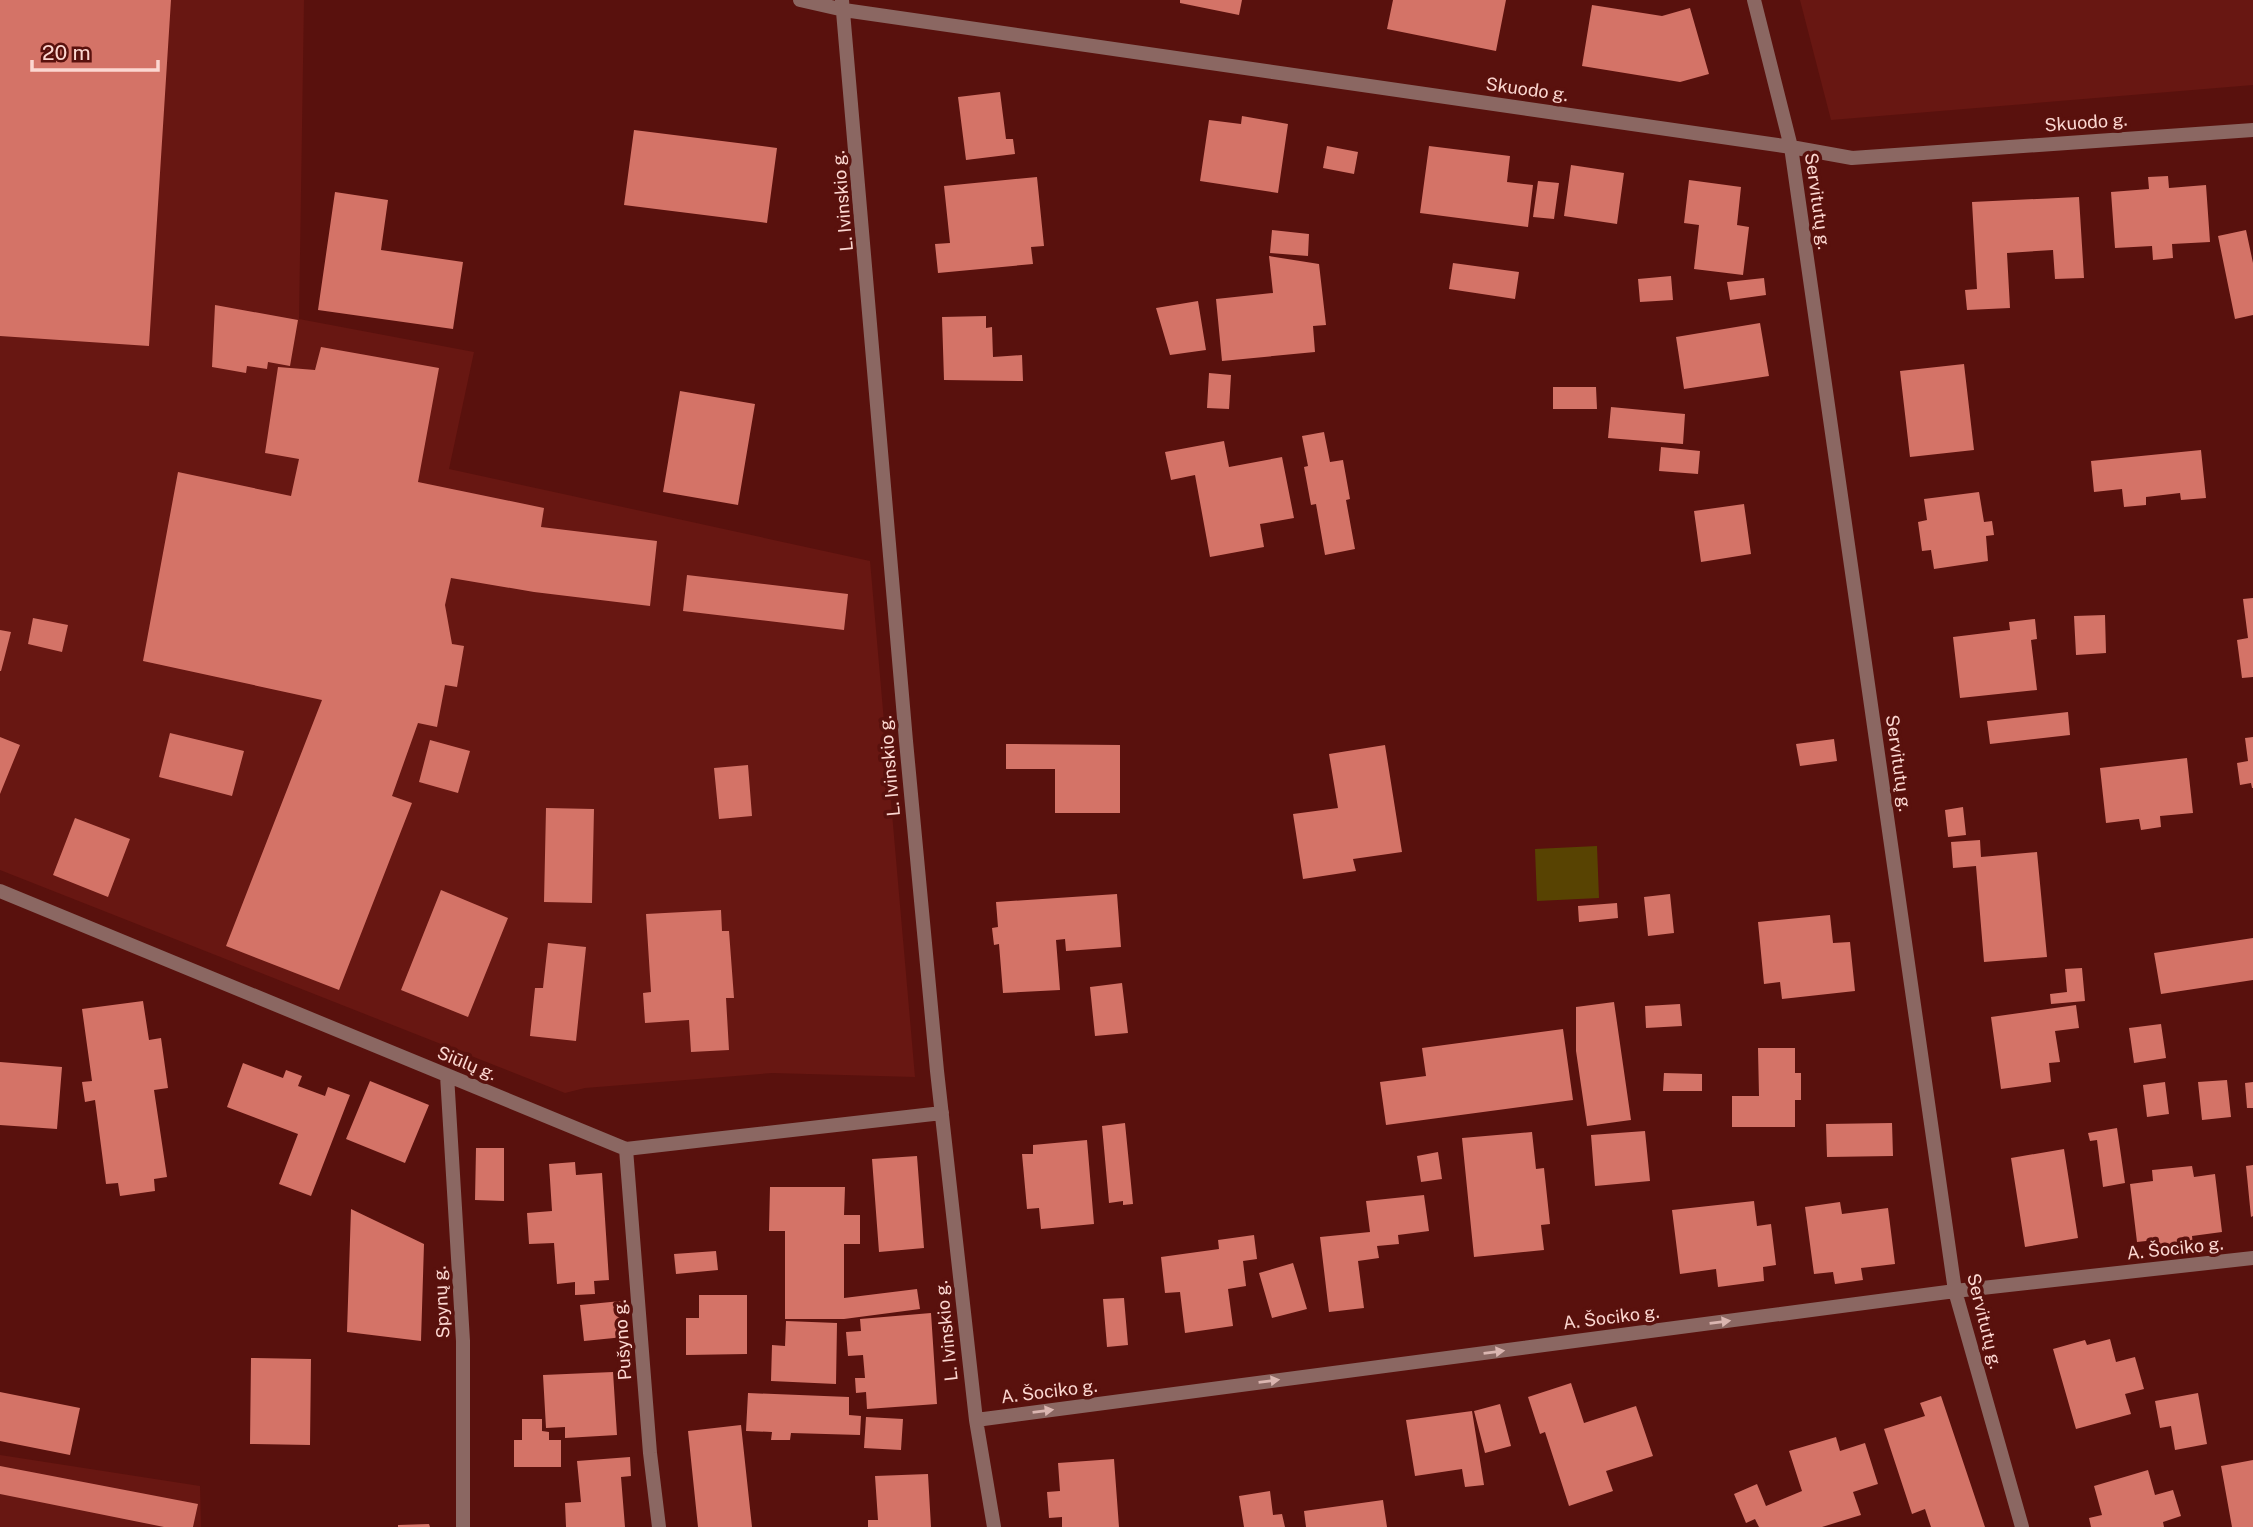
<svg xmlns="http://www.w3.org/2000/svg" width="2253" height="1527" font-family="'Public Sans',sans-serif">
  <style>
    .built { fill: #681712 }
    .green { fill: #584302 }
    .building { fill: #d47367 }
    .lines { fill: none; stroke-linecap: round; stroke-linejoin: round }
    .minor { stroke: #8b6762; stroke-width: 14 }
    .oneway { fill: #dab5b0 }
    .labels { text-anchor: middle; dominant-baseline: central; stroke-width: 7; stroke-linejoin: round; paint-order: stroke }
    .street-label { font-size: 18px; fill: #fcd7d1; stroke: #59110d }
  </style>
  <rect width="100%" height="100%" fill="#59110d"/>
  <!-- built -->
  <path class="built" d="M0 0H304L299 319 474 352 449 469 870 561 915 1077 772 1073 585 1088 565 1093 0 870Z
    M1800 0H2253V85L1831 120Z
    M0 1455 200 1486 201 1527H0Z"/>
  <!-- green -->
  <path class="green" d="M1597 846 1599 898 1537 901 1535 849Z"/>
  <!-- building -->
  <path class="building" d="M0 0H171L149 346 0 336Z
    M1180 0H1242L1239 15 1180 3Z
    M1393 0H1506L1496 51 1387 29Z
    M1592 5 1662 16 1690 8 1709 74 1680 82 1582 66Z
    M1000 92 1006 139H1013L1015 154 966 160 958 97Z
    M1242 116 1288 124 1278 193 1200 181 1209 120 1241 124Z
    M634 130 777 148 767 223 624 205Z
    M1327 146 1358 152 1354 174 1323 168Z
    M1429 146 1510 156 1507 182 1533 185 1528 227 1420 213Z
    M1571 165 1624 173 1617 224 1564 216Z
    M2168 176 2169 188 2206 185 2210 242 2172 244 2173 258 2153 260 2152 246 2115 248 2111 192 2149 189 2148 177Z
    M1037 177 1044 246 1031 247 1033 264 938 273 935 244 950 243 944 186Z
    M1689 180 1741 187 1737 225 1749 227 1743 275 1694 269 1699 225 1684 223Z
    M1538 181 1559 183 1554 219 1533 217Z
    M335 192 388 200 381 250 463 262 453 329 318 310Z
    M2079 197 2084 278 2055 279 2053 250 2007 253 2010 308 1967 310 1965 290 1977 289 1972 202Z
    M1272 230 1309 234 1308 256 1270 253Z
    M2246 230 2253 263V315L2235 319 2218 236Z
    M1269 256 1319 264 1326 325 1313 326 1315 352 1222 361 1216 299 1273 293Z
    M1453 263 1519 272 1515 299 1449 289Z
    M1671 276 1673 300 1640 302 1638 279Z
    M1764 278 1766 295 1730 300 1727 282Z
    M1198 301 1206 350 1170 355 1156 308Z
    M215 305 298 320 290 366 268 362 267 369 247 366 246 373 212 367Z
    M986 316V328L992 327 993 357 1022 355 1023 381 944 380 942 317Z
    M1760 323 1769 376 1684 389 1676 337Z
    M321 347 439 368 418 482 544 508 541 527 657 541 650 606 534 592 451 578 445 605 452 644 464 646 457 687 445 685 437 727 418 723 392 796 412 803 339 990 226 946 322 700 143 661 178 472 291 496 299 459 265 453 278 367 315 370Z
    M1964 364 1974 450 1910 457 1900 371Z
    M1209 373 1231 375 1229 409 1207 408Z
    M1553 387H1596L1597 409H1553Z
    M680 391 755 404 738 505 663 492Z
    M1611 407 1685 414 1683 444 1608 438Z
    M1324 432 1330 462 1343 460 1350 499 1346 500 1355 549 1325 555 1316 504 1311 505 1304 467 1308 466 1302 436Z
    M1224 441 1229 467 1282 457 1294 518 1260 524 1264 547 1210 557 1195 475 1171 480 1165 452Z
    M1661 447 1700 451 1698 474 1659 471Z
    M2201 450 2206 498 2181 500 2180 493 2146 497V505L2124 507 2122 489 2094 492 2091 461Z
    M1979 492 1984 522 1992 521 1994 535 1986 536 1988 561 1934 569 1931 550 1922 551 1918 522 1927 520 1924 499Z
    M1744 504 1751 554 1701 562 1694 511Z
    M687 575 848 594 844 630 683 611Z
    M2253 598V677L2242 678 2237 640 2248 638 2243 599Z
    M2105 615 2106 653 2076 655 2074 616Z
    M33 618 68 625 62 652 28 644Z
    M2035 619 2037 639 2031 640 2037 690 1960 698 1953 637 2010 630 2009 622Z
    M0 630 11 632 1 671H0Z
    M2068 712 2070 735 1990 744 1987 721Z
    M170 733 244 751 232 796 159 777Z
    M0 737 20 745 0 794Z
    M2253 737V788H2252L2251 783 2240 785 2237 763 2248 761 2245 738Z
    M1834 739 1837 761 1800 766 1796 744Z
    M430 740 470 751 458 793 419 782Z
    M1006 744 1120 745V813H1055V769H1006Z
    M1385 745 1402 852 1353 859 1356 871 1303 879 1293 814 1338 808 1329 754Z
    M2187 758 2193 813 2160 816 2161 827 2141 830 2139 819 2106 823 2100 768Z
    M748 765 752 816 719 819 714 768Z
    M1963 807 1966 835 1948 837 1945 810Z
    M546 808 594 809 592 903 544 902Z
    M75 818 130 839 108 897 53 875Z
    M1980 840 1981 857 2037 852 2047 957 1984 962 1976 866 1953 868 1951 842Z
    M441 890 508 918 468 1017 401 990Z
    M1117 894 1121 947 1066 951 1065 939 1056 940 1060 990 1003 993 999 944 994 945 992 928 998 927 996 902Z
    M1670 894 1674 933 1648 936 1644 897Z
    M1617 903 1618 918 1579 922 1578 906Z
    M721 910 722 931H729L734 998H726L729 1050 691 1052 689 1020 645 1023 643 993 651 992 646 914Z
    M1830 915 1833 943 1850 942 1855 991 1782 999 1780 982 1764 984 1758 922Z
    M2253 938V980L2161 994 2154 953Z
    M548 943 586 947 576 1041 530 1036 535 988H543Z
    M2082 968 2085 1001 2051 1004 2050 994 2067 992 2065 969Z
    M1122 983 1128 1033 1095 1036 1090 987Z
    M143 1001 149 1040 161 1038 168 1088 154 1090 167 1177 154 1179 155 1191 120 1196 118 1183 106 1184 95 1100 85 1102 82 1082 92 1081 82 1009Z
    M1614 1002 1631 1120 1587 1126 1576 1051V1007Z
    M1680 1004 1682 1026 1646 1028 1645 1006Z
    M2076 1005 2079 1028 2055 1031 2060 1062 2049 1063 2051 1082 2001 1089 1991 1017Z
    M2161 1024 2166 1058 2134 1063 2129 1028Z
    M1563 1029 1573 1100 1386 1125 1380 1082 1426 1076 1422 1048Z
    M1758 1048H1795V1073H1801V1100H1795V1127H1732V1096H1759Z
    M0 1062 62 1067 57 1129 0 1125Z
    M243 1063 283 1078 286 1070 302 1076 298 1086 325 1096 328 1087 350 1095 311 1196 279 1184 298 1134 227 1107Z
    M1664 1073 1702 1074V1091H1663Z
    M2227 1080 2231 1117 2202 1120 2198 1082Z
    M370 1081 429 1105 405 1163 346 1139Z
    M2165 1082 2169 1114 2147 1117 2143 1085Z
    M2253 1082V1108H2247L2245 1083Z
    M1125 1123 1133 1204 1123 1205V1201L1109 1203 1102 1126Z
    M1892 1123 1893 1156 1827 1157 1826 1124Z
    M2117 1128 2125 1183 2103 1187 2097 1140 2090 1141 2088 1133Z
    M1645 1131 1650 1181 1595 1186 1591 1135Z
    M1532 1132 1536 1169 1544 1168 1550 1224 1541 1225 1544 1250 1474 1257 1462 1138Z
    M1087 1140 1094 1224 1041 1229 1039 1208 1027 1209 1022 1154H1033V1145Z
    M476 1148H504V1201L475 1200Z
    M2064 1149 2078 1238 2025 1247 2011 1158Z
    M1438 1152 1442 1179 1421 1182 1417 1156Z
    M917 1156 924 1248 879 1252 872 1159Z
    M575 1162 576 1175 602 1173 609 1280 594 1281 595 1294 575 1295V1282L557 1284 554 1243 529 1244 527 1213 552 1211 549 1164Z
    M2253 1165V1216L2251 1217 2246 1166Z
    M2192 1166 2194 1177 2215 1174 2222 1232 2192 1236 2193 1246 2157 1250 2155 1240 2137 1242 2130 1184 2153 1181 2152 1170Z
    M770 1187H845L844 1215H860V1244H844V1298L917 1289 920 1309 844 1319H785V1231H769Z
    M1424 1195 1429 1231 1398 1235 1399 1244 1377 1246 1379 1258 1358 1261 1364 1308 1329 1312 1320 1237 1370 1232 1366 1201Z
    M1754 1201 1757 1226 1771 1224 1776 1265 1763 1267 1764 1281 1718 1287 1716 1269 1680 1274 1672 1210Z
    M1840 1202 1842 1214 1888 1208 1895 1264 1861 1268 1863 1280 1835 1284 1833 1272 1814 1274 1805 1207Z
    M351 1209 424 1244 421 1341 347 1332Z
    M1254 1235 1257 1259 1243 1261 1246 1286 1228 1289 1233 1326 1185 1333 1180 1292 1165 1293 1161 1257 1219 1249 1218 1240Z
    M716 1251 718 1270 676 1274 674 1254Z
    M1293 1263 1307 1309 1272 1318 1259 1273Z
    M699 1295H747V1354L686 1355V1318H699Z
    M1124 1298 1128 1345 1107 1347 1103 1299Z
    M621 1301 624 1337 584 1341 580 1305Z
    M931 1313 937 1404 867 1409 866 1392 856 1393 855 1378H865L863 1355 848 1356 846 1332 861 1331 860 1319Z
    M786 1321 837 1323 836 1384 771 1381 772 1345 785 1346Z
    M2110 1339 2116 1362 2135 1357 2144 1389 2125 1394 2131 1414 2076 1429 2053 1349 2085 1340 2087 1345Z
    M251 1358 311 1359 310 1445 250 1444Z
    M613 1372 617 1435 565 1438V1427L546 1428 543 1375Z
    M1571 1383 1584 1423 1636 1406 1653 1456 1606 1471 1613 1491 1569 1506 1545 1432 1540 1434 1528 1397Z
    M0 1392 80 1408 70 1455 0 1441Z
    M748 1393 849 1397V1415L861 1416 860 1435 791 1433 790 1440H771L772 1432 746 1431Z
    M2198 1393 2207 1444 2175 1450 2171 1426 2160 1428 2155 1401Z
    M1941 1396 1985 1527H1931L1925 1509 1912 1514 1884 1429 1925 1416 1920 1403Z
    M1500 1404 1511 1446 1485 1453 1474 1411Z
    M1472 1411 1484 1485 1465 1487 1462 1469 1415 1476 1406 1420Z
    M866 1417 903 1419 901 1450 864 1448Z
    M522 1419H542V1431L549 1432V1440H561V1467H514V1440H522Z
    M741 1425 752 1527H698L688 1431Z
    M1836 1437 1840 1451 1865 1443 1878 1484 1853 1492 1861 1515 1822 1527H1759L1755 1519 1746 1523 1734 1494 1757 1484 1766 1506 1802 1491 1789 1451Z
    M630 1457 631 1476 621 1477 625 1527H566L565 1503 581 1502 577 1461Z
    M1114 1459 1119 1527H1062V1517L1049 1518 1047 1492 1060 1491 1058 1463Z
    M2253 1460V1527H2232L2221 1466Z
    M0 1466 198 1504 193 1527H164L0 1494Z
    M2148 1470 2155 1495 2173 1490 2181 1516 2163 1522 2164 1527H2091L2089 1518 2102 1515 2094 1486Z
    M928 1474 931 1527H868V1520H878L875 1476Z
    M1270 1491 1273 1515 1282 1514 1285 1527H1244L1239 1496Z
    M1383 1500 1387 1527H1306L1304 1511Z
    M429 1524 430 1527H398V1525Z"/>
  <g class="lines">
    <!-- minor -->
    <path class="minor" d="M800 0 844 10 1791 147 1852 158 2253 130
      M842 0 906 741 937 1071 976 1420 994 1527
      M1754 0 1791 147 1955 1291 2022 1527
      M0 891 626 1149 942 1113
      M447 1075 463 1341V1527
      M626 1149 650 1453 659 1527
      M976 1420 1955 1291 2253 1258"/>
  </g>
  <!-- one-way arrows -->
  <defs><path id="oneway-solid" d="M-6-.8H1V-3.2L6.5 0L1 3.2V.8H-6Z" transform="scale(1.75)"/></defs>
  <g class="oneway">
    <use href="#oneway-solid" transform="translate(1720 1322) rotate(-7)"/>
    <use href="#oneway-solid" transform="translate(1494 1352) rotate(-7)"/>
    <use href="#oneway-solid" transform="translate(1269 1381) rotate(-7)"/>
    <use href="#oneway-solid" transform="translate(1043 1411) rotate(-7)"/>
  </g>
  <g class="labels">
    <!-- street labels -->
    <g class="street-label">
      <text transform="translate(1527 89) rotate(8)">Skuodo g.</text>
      <text transform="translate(2086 122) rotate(-4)">Skuodo g.</text>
      <text transform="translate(842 201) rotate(-95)">L. Ivinskio g.</text>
      <text transform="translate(1818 201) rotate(82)">Servitutų g.</text>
      <text transform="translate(1899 763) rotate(82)">Servitutų g.</text>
      <text transform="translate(889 766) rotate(-95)">L. Ivinskio g.</text>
      <text transform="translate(467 1063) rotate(22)">Siūlų g.</text>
      <text transform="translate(2175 1248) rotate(-6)">A. Šociko g.</text>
      <text transform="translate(441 1302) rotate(-93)">Spynų g.</text>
      <text transform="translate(1611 1317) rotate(-7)">A. Šociko g.</text>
      <text transform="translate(1985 1321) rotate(76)">Servitutų g.</text>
      <text transform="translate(946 1331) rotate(-96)">L. Ivinskio g.</text>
      <text transform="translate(622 1340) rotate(-94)">Pušyno g.</text>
      <text transform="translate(1049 1391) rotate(-7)">A. Šociko g.</text>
    </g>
  </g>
  <!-- scale -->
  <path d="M32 60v10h126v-10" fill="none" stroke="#fcd7d1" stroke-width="3.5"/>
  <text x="42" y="60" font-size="21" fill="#fcd7d1" stroke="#59110d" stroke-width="5" paint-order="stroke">20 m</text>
</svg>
